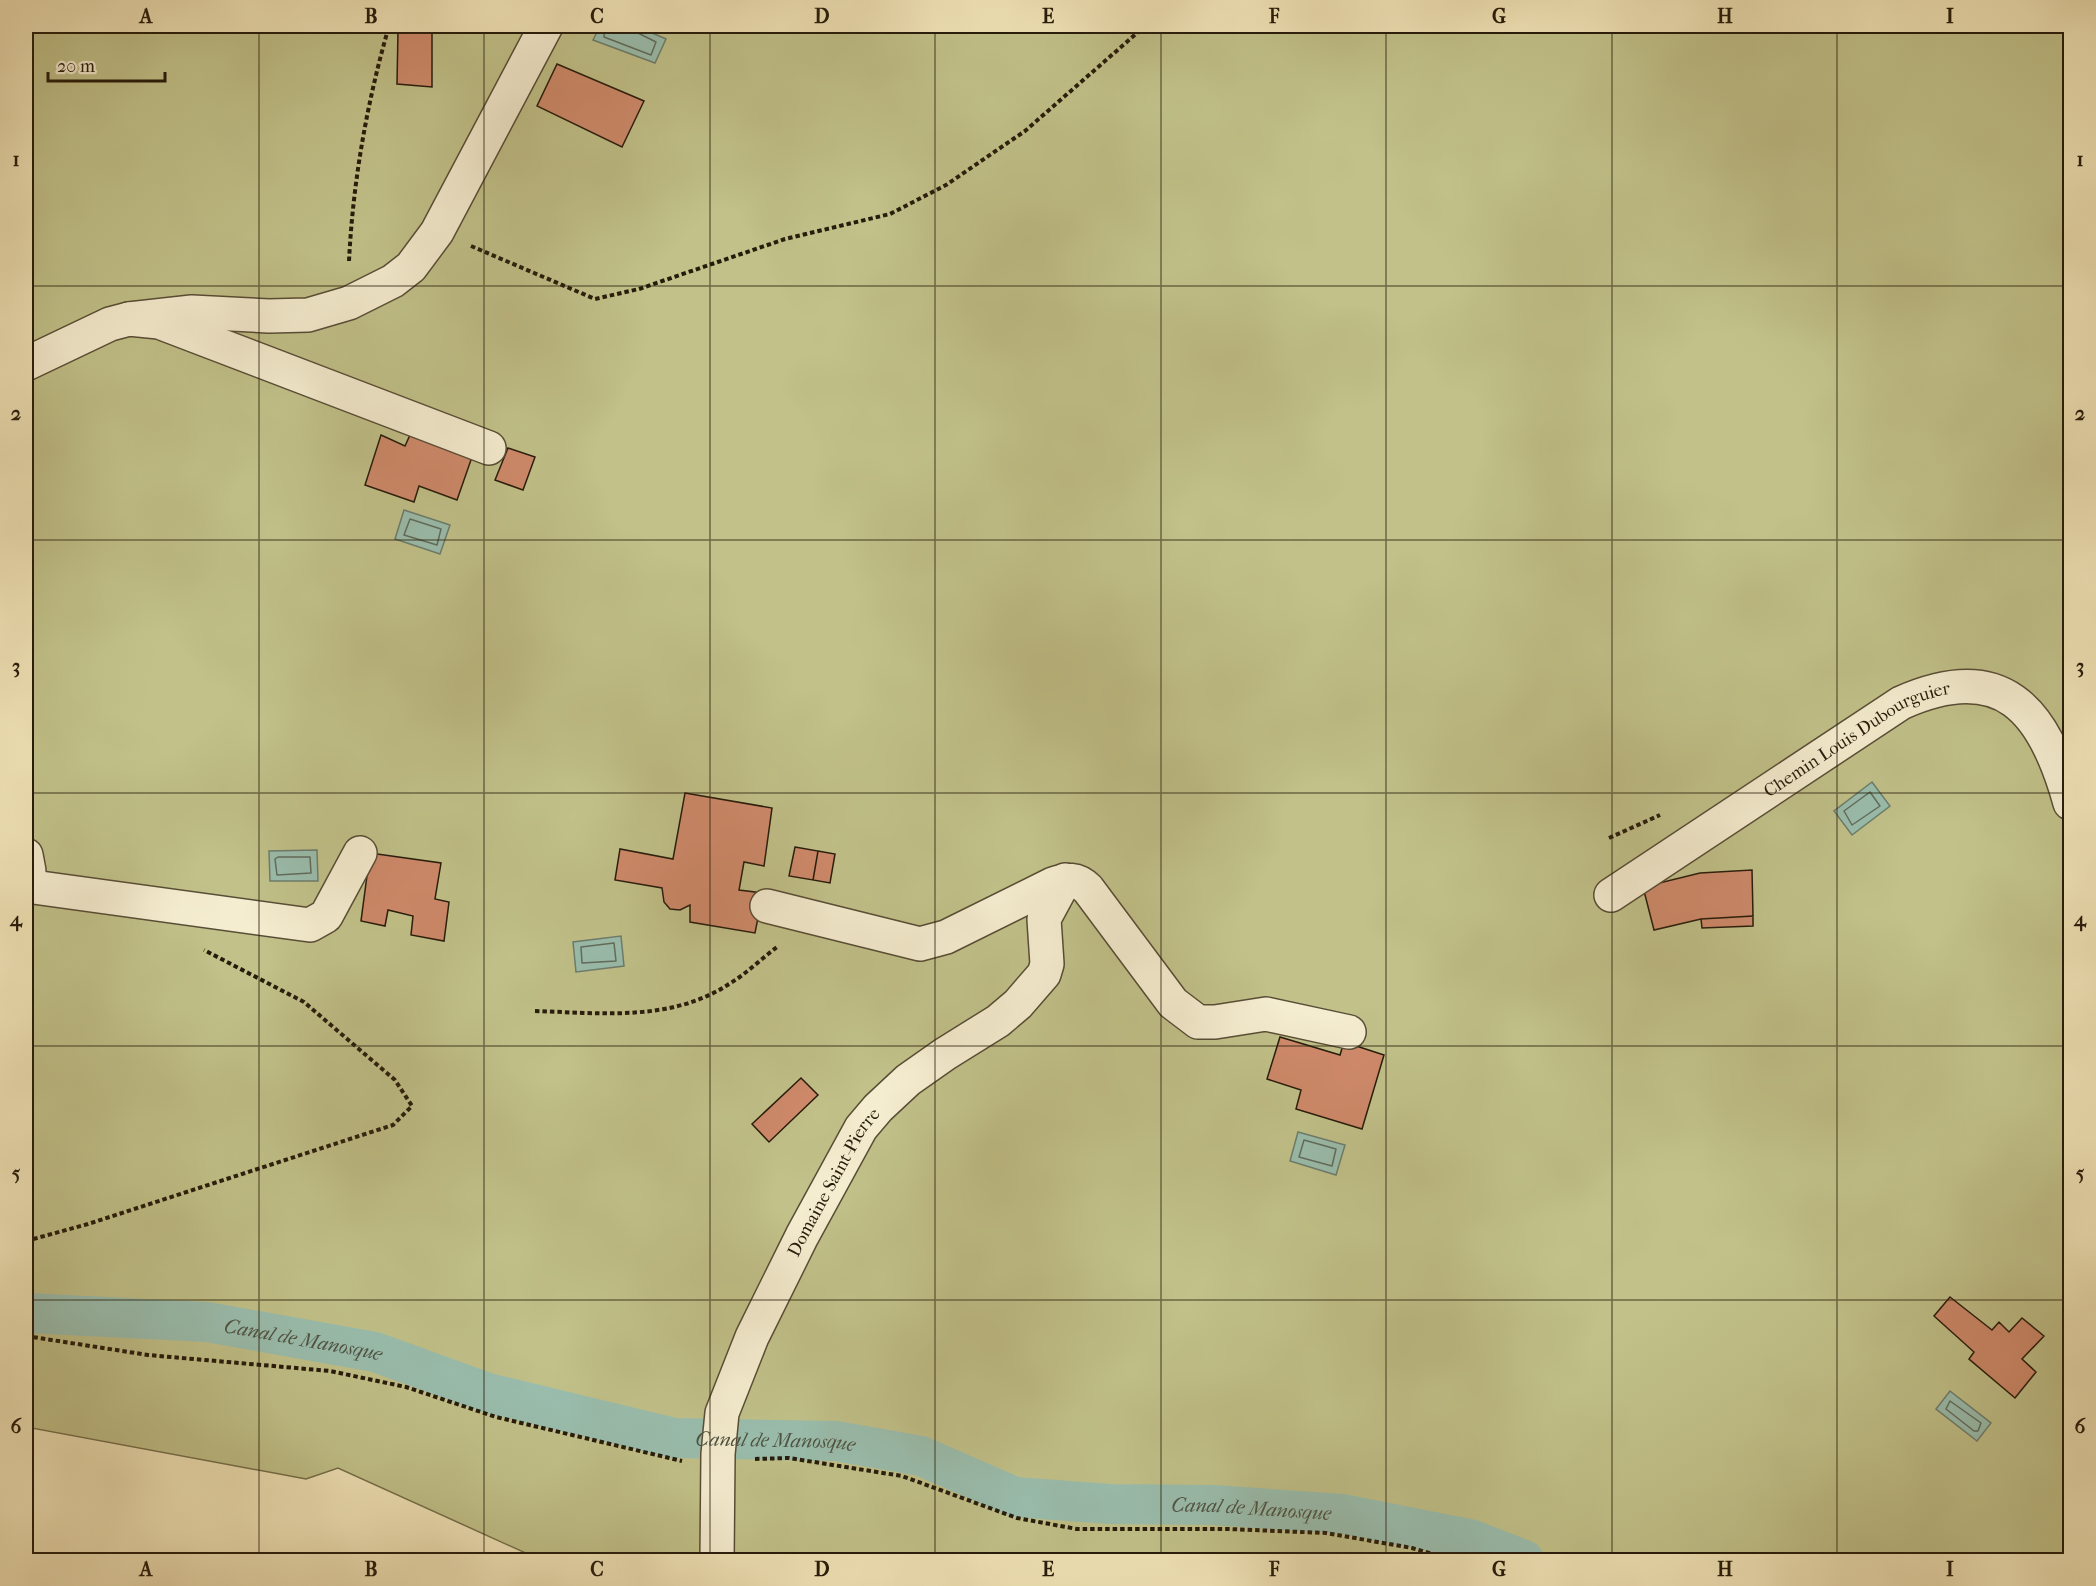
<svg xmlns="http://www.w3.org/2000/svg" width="2096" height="1586" font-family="'IM FELL French Canon',serif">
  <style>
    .green { fill: #c1c189; stroke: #746e4a; stroke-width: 1.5 }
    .water { fill: #9abeae; stroke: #6c7d6d; stroke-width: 1.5 }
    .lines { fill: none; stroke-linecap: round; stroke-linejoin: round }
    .shore { stroke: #606c5c; stroke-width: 1.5 }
    .canal { stroke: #9abeae; stroke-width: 40 }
    .building { fill: #cf8a6b; stroke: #261b0b; stroke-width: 1.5 }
    .minor-casing { stroke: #584d36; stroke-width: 36 }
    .path { stroke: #261b0b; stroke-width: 4; stroke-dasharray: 4.5 3; stroke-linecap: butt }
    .minor { stroke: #f5edd0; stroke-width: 33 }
    .grid { fill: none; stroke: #261b0b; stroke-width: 1.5; stroke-opacity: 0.55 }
    .labels { text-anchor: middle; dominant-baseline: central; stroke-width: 4.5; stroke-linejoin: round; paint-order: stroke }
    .street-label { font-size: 18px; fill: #261b0b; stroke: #f5edd0 }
    .water-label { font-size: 20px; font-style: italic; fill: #4f5444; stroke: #f5edd0 }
    .neatline { fill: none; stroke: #261b0b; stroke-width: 2 }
    .grid-label { font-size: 20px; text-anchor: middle; font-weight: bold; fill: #261b0b }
  </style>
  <rect width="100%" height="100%" fill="#f0e3b6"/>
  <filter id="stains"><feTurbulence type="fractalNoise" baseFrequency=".00333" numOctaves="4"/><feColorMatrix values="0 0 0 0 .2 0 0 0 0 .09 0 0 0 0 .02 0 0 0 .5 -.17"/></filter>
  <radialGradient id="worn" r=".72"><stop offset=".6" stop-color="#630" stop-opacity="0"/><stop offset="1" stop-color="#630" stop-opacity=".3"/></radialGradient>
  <!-- green -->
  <path class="green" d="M26 26H2070V1560H541L338 1468 306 1479 26 1427Z"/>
  <!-- water -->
  <path class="water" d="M600 26H636L666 39 655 63 593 40Z
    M404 510 450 525 440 554 395 539Z
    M1872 782 1890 806 1852 835 1834 811Z
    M317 850 318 881H270L269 851Z
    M621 936 624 966 576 972 573 942Z
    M1298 1132 1345 1145 1336 1175 1290 1161Z
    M1950 1391 1991 1423 1977 1441 1936 1409Z"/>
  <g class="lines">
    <!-- shore -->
    <path class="shore" d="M605 26 604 37 651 55 656 42 638 33 635 26
      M410 519 441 529 437 545 404 535Z
      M1870 792 1880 806 1852 825 1844 811Z
      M278 857H310L311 873 277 875 275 859Z
      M614 943 616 961 582 963 581 947Z
      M1304 1140 1336 1149 1332 1166 1299 1157Z
      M1950 1401 1981 1423 1978 1431H1974L1946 1409Z"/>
    <!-- canal -->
    <path class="canal" id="s1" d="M26 1313 207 1322 375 1352 488 1393 674 1438 836 1441 921 1456 1015 1497 1110 1504 1213 1505 1343 1514 1470 1539 1524 1560"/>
  </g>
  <!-- building -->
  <path class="building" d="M398 31 432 33V87L397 84Z
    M557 64 644 101 622 147 537 106Z
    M381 435 405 446 410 435 472 457 457 500 419 486 414 502 365 485Z
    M508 448 535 457 523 490 495 480Z
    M685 793 772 808 764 866 744 862 739 890 763 893 755 933 690 922V905L680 910 670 909 664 902 662 888 615 880 620 849 673 859Z
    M795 847 818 851 813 880 789 876Z
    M818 851 835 854 830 883 813 880Z
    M370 853 441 863 435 899 449 902 444 941 411 935 413 916 388 910 385 926 361 921Z
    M1752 870 1753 916 1701 919 1654 930 1643 887 1700 873Z
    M1753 916V926L1702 928 1701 919Z
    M1280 1037 1340 1055 1344 1042 1384 1055 1362 1129 1296 1109 1301 1090 1267 1079Z
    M801 1078 818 1095 769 1142 752 1124Z
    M1950 1297 1992 1330 1999 1322 2009 1332 2022 1318 2044 1336 2022 1359 2036 1372 2015 1398 1969 1359 1974 1352 1934 1316Z"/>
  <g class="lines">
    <defs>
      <g id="minor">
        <path d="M129 319 192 312 269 316 308 315 349 303 393 281 411 267 437 232 546 26"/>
        <path d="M26 364 110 324 129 319 159 322 489 448"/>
        <path d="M26 855 29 871 26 879"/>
        <path d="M26 886 310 925 326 916 360 853"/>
        <path id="s2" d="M1611 895 1901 703C2002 658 2044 709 2070 803"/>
        <path d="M767 906 920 944 946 937 1053 884C1067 879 1077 878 1088 889L1173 1003 1198 1022H1215L1266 1014 1349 1032"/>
        <path id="s3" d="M717 1560 718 1454 722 1413 752 1337 802 1236 861 1128 878 1108 908 1080 945 1054 998 1021 1018 1004 1044 974 1047 964 1044 919 1065 880"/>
      </g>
    </defs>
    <!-- minor casing -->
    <use href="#minor" class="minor-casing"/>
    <!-- path -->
    <path class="path" d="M471 246 595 299 639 289 785 239 890 214 946 185 1025 131 1145 26
      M349 261C353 181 367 102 389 26
      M1609 838 1660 815
      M535 1011C601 1013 671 1022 729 984 746 974 761 959 777 947
      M26 1241 88 1224 393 1125 412 1106 395 1080 304 1002 204 950
      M26 1336 148 1355 330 1371 406 1387 496 1417 682 1461
      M755 1459 789 1458 902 1476 1017 1518 1077 1529H1228L1326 1533 1412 1548 1453 1560"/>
    <!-- minor -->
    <use href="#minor" class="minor"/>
  </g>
  <!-- grid -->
  <path class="grid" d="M259 26V1560M484 26V1560M710 26V1560M935 26V1560M1161 26V1560M1386 26V1560M1612 26V1560M1837 26V1560M26 286H2070M26 540H2070M26 793H2070M26 1046H2070M26 1300H2070"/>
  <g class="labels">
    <!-- street labels -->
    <g class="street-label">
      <text stroke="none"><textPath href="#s2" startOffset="292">Chemin Louis Dubourguier</textPath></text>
      <text stroke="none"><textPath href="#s3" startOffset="404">Domaine Saint-Pierre</textPath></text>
    </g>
    <!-- water labels -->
    <g class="water-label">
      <text stroke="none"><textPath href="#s1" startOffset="279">Canal de Manosque</textPath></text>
      <text stroke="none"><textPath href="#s1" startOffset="765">Canal de Manosque</textPath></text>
      <text stroke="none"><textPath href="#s1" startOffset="1251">Canal de Manosque</textPath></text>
    </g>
  </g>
  <!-- margin -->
  <rect width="2096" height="1586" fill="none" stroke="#f0e3b6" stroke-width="66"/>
  <!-- scale -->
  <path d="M48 72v9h117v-9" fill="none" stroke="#261b0b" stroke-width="3"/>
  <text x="57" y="72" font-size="18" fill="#261b0b" stroke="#f5edd0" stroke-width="4.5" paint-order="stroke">20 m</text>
  <rect x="33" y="33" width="2030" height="1520" class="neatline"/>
  <g class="grid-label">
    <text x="146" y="23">A</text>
    <text x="371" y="23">B</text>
    <text x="597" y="23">C</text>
    <text x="822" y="23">D</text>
    <text x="1048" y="23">E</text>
    <text x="1274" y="23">F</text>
    <text x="1499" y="23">G</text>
    <text x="1725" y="23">H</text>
    <text x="1950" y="23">I</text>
    <text x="16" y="166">1</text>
    <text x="2080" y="166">1</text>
    <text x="16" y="420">2</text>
    <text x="2080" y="420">2</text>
    <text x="16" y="673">3</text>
    <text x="2080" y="673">3</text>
    <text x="16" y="926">4</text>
    <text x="2080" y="926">4</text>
    <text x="16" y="1180">5</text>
    <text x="2080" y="1180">5</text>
    <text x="16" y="1433">6</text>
    <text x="2080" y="1433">6</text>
    <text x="146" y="1576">A</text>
    <text x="371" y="1576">B</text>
    <text x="597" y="1576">C</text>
    <text x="822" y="1576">D</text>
    <text x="1048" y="1576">E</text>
    <text x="1274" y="1576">F</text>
    <text x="1499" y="1576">G</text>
    <text x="1725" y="1576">H</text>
    <text x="1950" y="1576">I</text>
  </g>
  <rect width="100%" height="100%" filter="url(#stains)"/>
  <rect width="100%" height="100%" fill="url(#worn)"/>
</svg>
